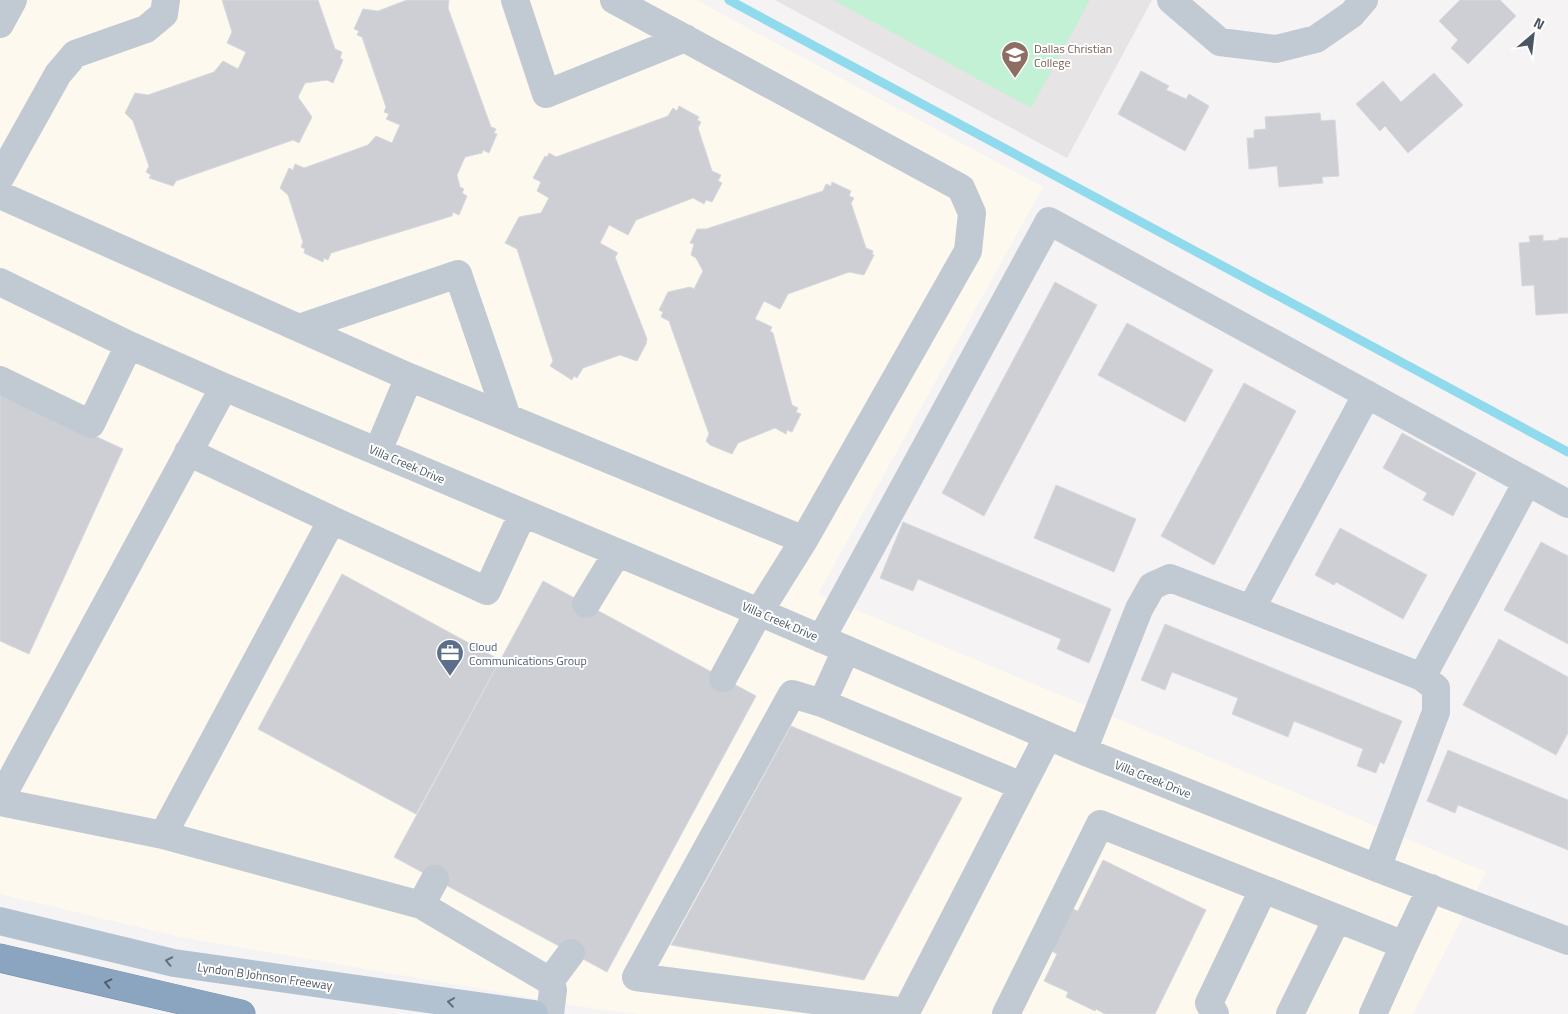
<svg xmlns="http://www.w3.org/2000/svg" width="1568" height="1014" font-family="'Titillium Web',sans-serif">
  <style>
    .commercial { fill: #fdf9ef }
    .education { fill: #e6e4e5 }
    .green { fill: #c3f1d5 }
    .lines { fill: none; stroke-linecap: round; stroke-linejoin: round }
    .stream { stroke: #90daee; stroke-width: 9 }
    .building { fill: #cdcfd5; stroke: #d7d9de }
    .highway-casing { stroke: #7690ad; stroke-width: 29 }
    .minor { stroke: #c1cad2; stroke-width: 28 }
    .major { stroke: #b3c2d1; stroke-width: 28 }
    .highway { stroke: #8ba5c1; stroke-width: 28 }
    .oneway { stroke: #64717d }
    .oneway2 { stroke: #505e6b }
    .labels { text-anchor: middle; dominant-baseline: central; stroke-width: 4; stroke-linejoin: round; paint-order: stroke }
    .education-label { font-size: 12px; fill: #785e54; stroke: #fff; text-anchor: start }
    .street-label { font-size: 12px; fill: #4a5661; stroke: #fff }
    .service-label { font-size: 12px; fill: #4e5e75; stroke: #fff; text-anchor: start }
  </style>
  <rect width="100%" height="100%" fill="#f5f3f3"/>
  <!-- commercial -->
  <path class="commercial" d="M0 0H696L1043 187 818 594 1486 872 1413 1014H641L602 1010 180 937 0 894Z"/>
  <!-- education -->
  <path class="education" d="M775 0H1152L1067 158Z"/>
  <!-- green -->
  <path class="green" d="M833 0H1090L1031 108Z"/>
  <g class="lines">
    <!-- stream -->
    <path class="stream" d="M729 0 1568 452"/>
  </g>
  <!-- building -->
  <path class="building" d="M222 0H318L335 49 342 52 340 58 343 60 333 83 327 80 305 83 298 97 312 117 299 143 293 140 176 181 173 186 149 178 151 175 146 172 149 166 133 121 125 113 135 93 148 95 214 72 223 61 238 69 246 52 227 43 232 32Z
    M407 0H449L448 8 491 127 496 129 494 133 497 134 489 153 483 150 482 153 465 157 457 175 460 187 464 189 462 193 467 196 459 215 453 212 452 216 331 253 328 260 324 258 323 262 304 253 305 249 301 247 303 242 288 195 280 188 289 168 293 170 295 164 304 168 368 145 376 136 392 143 400 125 386 119 389 114 384 112 386 107 362 37 357 35 359 31 354 29 363 9 378 11Z
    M1460 0H1500L1516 16 1468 64 1451 48 1458 40 1439 21Z
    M1141 71 1169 86 1166 90 1171 92 1186 99 1189 94 1209 106 1185 151 1118 114Z
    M1434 73 1463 105 1408 153 1385 126 1380 131 1356 104 1383 81 1401 102Z
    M679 106 699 117 697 120 701 122 698 128 712 171 721 175 718 181 722 183 712 202 706 200 704 204 693 198 636 220 628 235 609 225 600 243 618 253 615 257 647 339 646 344 637 361 620 355 583 368 577 378 574 376 572 380 550 366 553 361 517 249 505 243 519 217 541 213 549 198 537 191 541 182 533 178 545 156 547 157 549 153 556 157 668 116 673 108 677 111Z
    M1320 113 1321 121 1335 120 1339 176 1322 177 1323 183 1279 187 1277 166 1249 169 1247 138H1254V130L1266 129 1265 117Z
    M832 182 851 191 849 196 854 198 851 203 866 248 873 251 872 254 874 255 864 275 849 272 788 294 780 309 764 301 755 319 772 327 770 331 773 333 792 405 798 408 796 412 801 414 792 432 787 430 786 434 775 428 738 443 732 454 710 445 706 441 709 434 669 321 661 317 663 312 659 310 668 292 690 287 694 289 703 271 696 258 691 255 694 244 690 243 697 229H706L823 191 826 184 831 186Z
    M1543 235V241L1559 240V238H1568V313L1536 315 1534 285 1522 286 1519 243 1530 242 1529 236Z
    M1055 282 1097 305 984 516 942 493Z
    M1127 323 1213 370 1185 422 1098 375Z
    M1244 383 1296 411 1214 565 1161 536Z
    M0 392 123 449 29 654 0 641Z
    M1402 433 1476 473 1453 516 1423 500 1427 493 1383 468Z
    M1056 485 1136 519 1114 572 1034 538Z
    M903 522 1111 609 1089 663 1057 649 1061 639 918 579 913 591 880 578Z
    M1340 528 1427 575 1403 619 1336 582 1334 585 1315 575Z
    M1541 542 1568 556V644L1504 610Z
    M342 574 500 660 416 814 258 729Z
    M543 581 756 696 607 972 394 857Z
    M1165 624 1402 721 1384 764 1380 762 1376 773 1357 766 1363 749 1294 721 1288 737 1232 714 1238 698 1172 672 1165 690 1141 680Z
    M1499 639 1568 677V733L1556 755 1463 705Z
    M791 726 962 798 864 980 671 945Z
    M1448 750 1568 800V850L1458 805 1455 813 1427 801Z
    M1103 860 1206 910 1155 1014H1105L1096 1009 1095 1011 1066 997 1068 992 1044 981 1057 954 1050 950 1070 908 1078 911Z"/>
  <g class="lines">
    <defs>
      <path id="highway" d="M0 958 241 1014"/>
    </defs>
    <!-- highway casing -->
    <use href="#highway" class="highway-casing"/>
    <!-- minor -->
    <path class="minor" d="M515 0 546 94 685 38
      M1171 0 1220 42 1276 49 1316 39 1352 14 1364 0
      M0 24 13 0
      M0 178 58 74 75 54 146 29 164 14 166 0
      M0 195 409 377 804 540 968 251 972 213 961 188 614 0
      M0 282 129 345 224 387 759 612 1083 751 1377 868 1568 941
      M299 328 458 274 507 417
      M0 380 91 424 129 345
      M378 451 409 377
      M188 452 332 520
      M586 604 617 553
      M1251 609 1422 677 1436 688V712L1377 868
      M821 639 1049 221 1568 504
      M846 650 822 703 792 694 636 977 906 1012 1048 736
      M1422 677 1527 482
      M723 678 759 612 804 540
      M822 703 1022 786
      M1083 751 1139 609 1152 586 1170 578 1251 609 1367 394
      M0 800 224 387
      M0 802 163 835 332 520 487 591 523 513
      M163 835 421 905 550 981 553 990 550 1014
      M421 905 435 879
      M1404 945 1431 888
      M550 981 571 953
      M1006 1014 1100 824 1404 945 1373 1014
      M1215 1014 1209 1003 1263 890
      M1290 1014 1337 919"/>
    <!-- major -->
    <path class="major" d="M0 921 174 963 534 1014"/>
    <!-- highway -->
    <use href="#highway" class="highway"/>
  </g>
  <!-- one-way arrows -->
  <defs><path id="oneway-chevron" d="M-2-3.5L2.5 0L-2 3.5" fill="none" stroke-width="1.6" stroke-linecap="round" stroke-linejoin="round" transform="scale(1.25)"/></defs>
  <g class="oneway">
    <use href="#oneway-chevron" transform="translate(169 961) rotate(-168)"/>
    <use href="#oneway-chevron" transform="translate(451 1002) rotate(-172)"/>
  </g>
  <use class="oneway2" href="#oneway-chevron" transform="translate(108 983) rotate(-167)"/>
  <!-- icons -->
  <defs>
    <symbol id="university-pin" viewBox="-11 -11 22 30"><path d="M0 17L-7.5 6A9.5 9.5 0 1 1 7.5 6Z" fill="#8d6e63" stroke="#fff"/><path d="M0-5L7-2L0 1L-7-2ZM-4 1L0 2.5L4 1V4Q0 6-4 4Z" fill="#fff"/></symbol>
    <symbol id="office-pin" viewBox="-11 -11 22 30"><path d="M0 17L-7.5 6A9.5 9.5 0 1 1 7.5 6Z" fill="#5c6f8a" stroke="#fff"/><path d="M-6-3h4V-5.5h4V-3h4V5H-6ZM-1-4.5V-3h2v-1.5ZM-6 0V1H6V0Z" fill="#fff"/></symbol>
  </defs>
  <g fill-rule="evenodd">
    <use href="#university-pin" x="999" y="39" width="32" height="43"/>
    <use href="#office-pin" x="434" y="637" width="32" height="43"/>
  </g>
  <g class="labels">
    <!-- education labels -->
    <g class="education-label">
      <text x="1034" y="48">Dallas Christian<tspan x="1034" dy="14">College</tspan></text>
    </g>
    <!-- street labels -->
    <g class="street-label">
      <text transform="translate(407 464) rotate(23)">Villa Creek Drive</text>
      <text transform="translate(780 621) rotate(23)">Villa Creek Drive</text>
      <text transform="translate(1153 779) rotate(22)">Villa Creek Drive</text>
      <text transform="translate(265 976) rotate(8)">Lyndon B Johnson Freeway</text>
    </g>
    <!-- service labels -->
    <g class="service-label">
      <text x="469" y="646">Cloud<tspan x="469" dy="14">Communications Group</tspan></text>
    </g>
  </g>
  <!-- north arrow -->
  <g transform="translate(1533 35) rotate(28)" stroke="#ffffff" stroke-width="4" paint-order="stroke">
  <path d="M0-4L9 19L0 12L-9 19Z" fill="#4a5661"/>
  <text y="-8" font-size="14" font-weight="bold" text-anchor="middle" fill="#4a5661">N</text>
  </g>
</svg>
